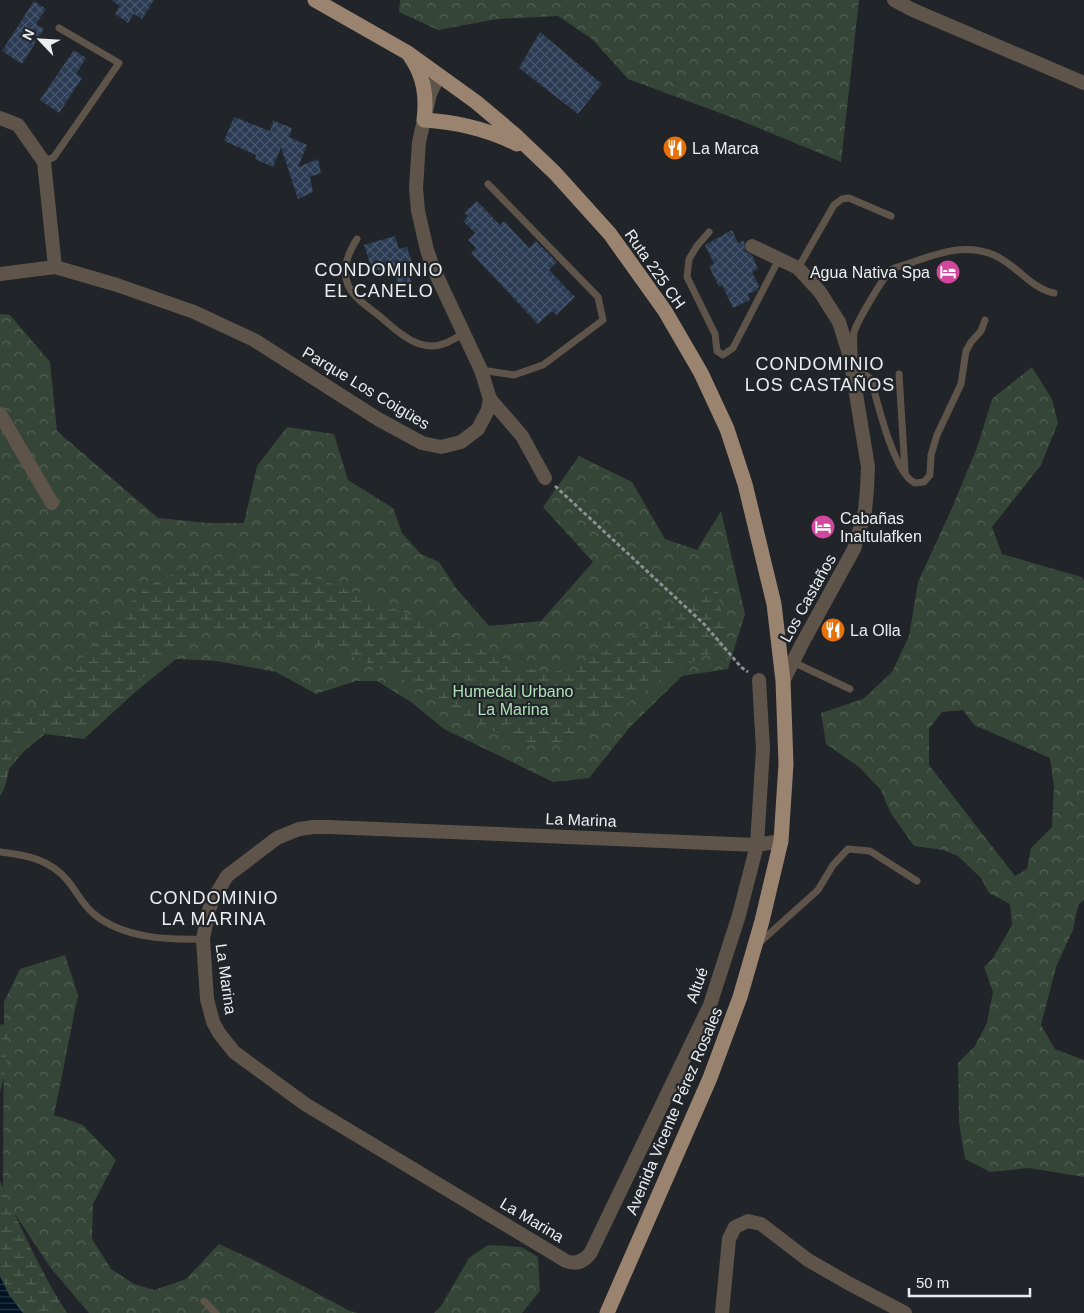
<svg xmlns="http://www.w3.org/2000/svg" width="1084" height="1313" font-family="Helvetica,sans-serif">
  <style>
    .forest { fill: url(#forest-crowns); fill-rule: evenodd }
    .wetland { fill: url(#wetland-marsh) }
    .water { fill: url(#water-rules) }
    .building { fill: url(#building-cross-hatch) }
    .lines { fill: none; stroke-linecap: round; stroke-linejoin: round }
    .path { stroke: #8c8f93; stroke-width: 3; stroke-dasharray: 4 2.5; stroke-linecap: butt }
    .service { stroke: #5f544a; stroke-width: 7 }
    .minor { stroke: #5f544a; stroke-width: 14 }
    .primary { stroke: #9a8470; stroke-width: 15 }
    .labels { text-anchor: middle; dominant-baseline: central; stroke-width: 4.5; stroke-linejoin: round; paint-order: stroke }
    .poi-label { font-size: 16px; fill: #ebeef1; stroke: #212428; text-anchor: start }
    .street-label { font-size: 16px; fill: #ebeef1; stroke: #212428 }
    .park-label { font-size: 16px; fill: #aee1b7; stroke: #212428 }
    .neighbourhood-label { font-size: 18px; letter-spacing: 1px; fill: #ebeef1; stroke: #212428 }
  </style>
  <defs>
    <pattern id="forest-crowns" width="20" height="18" patternUnits="userSpaceOnUse" patternTransform="scale(1.25)"><rect width="20" height="18" fill="#354638"/><path d="M2 6a3 3 0 1 1 6 0M12 15a3 3 0 1 1 6 0" fill="none" stroke="#526155"/></pattern>
    <pattern id="wetland-marsh" width="20" height="14" patternUnits="userSpaceOnUse" patternTransform="scale(1.25)"><rect width="20" height="14" fill="#354638"/><path d="M1 5h8M5 5V1M11 12h8M15 12V8" fill="none" stroke="#526155"/></pattern>
    <pattern id="water-rules" width="6" height="5" patternUnits="userSpaceOnUse" patternTransform="scale(1.25)"><rect width="6" height="5" fill="#001325"/><path d="M0 2.5h6" fill="none" stroke="#253645"/></pattern>
    <pattern id="building-cross-hatch" width="8" height="8" patternUnits="userSpaceOnUse" patternTransform="scale(1.25)"><rect width="8" height="8" fill="#2a3b53"/><path d="M0 0l8 8M0 8l8-8" fill="none" stroke="#49586c"/></pattern>
  </defs>
  <rect width="100%" height="100%" fill="#212428"/>
  <!-- forest -->
  <path class="forest" d="M400 0H859L841 162 739 120 628 79 592 39 558 16 497 19 438 30 399 12Z
    M0 314 10 315 50 362 57 431 158 518 208 523H244L257 466 287 427 334 434 348 480 393 508 402 533 421 554 439 562 456 588 489 626 541 621 593 562 543 507 579 456 632 482 665 539 697 550 721 511 745 614 728 669 682 676 630 727 589 778 553 782 444 729 411 702 377 681H356L316 694 276 672 216 661 176 659 134 693 84 739 45 734 23 752 0 780Z
    M1032 367 1052 399 1058 423 1041 465 992 527 1002 554 1081 577 1084 580V900L1078 905 1073 930 1056 967 1041 1025 1055 1049 1084 1060V1177L1029 1168 990 1172 965 1159 959 1122 958 1063 975 1046 987 1023 993 992 984 967 993 958 1012 925 1010 904 989 893 981 878 958 856 943 850 914 846 890 812 881 790 859 767 826 744 821 713 863 699 892 672 909 636 918 582 952 508 978 445 992 399ZM963 710 974 725 1050 758 1054 787 1052 827 1031 848 1027 869 1015 876 929 765V729L942 712Z
    M65 955 78 995 54 1115 83 1125 116 1160 93 1204 92 1239 111 1269 134 1284 154 1290 186 1279 219 1244 260 1263 350 1311 358 1313H89L50 1267 3 1196 4 1002 20 969Z
    M488 1245 521 1247 538 1257 540 1291 522 1313H434L441 1306 469 1258Z"/>
  <!-- wetland -->
  <path class="wetland" d="M256 568 294 573 322 580 423 620 472 645 502 658 531 669 553 673 589 658 633 636 690 597 717 587 727 643C711 655 692 661 674 671 642 689 584 744 549 744 495 743 457 708 412 684 364 658 317 641 262 634 242 631 218 627 198 634 177 641 140 681 124 698 117 705 111 715 103 721 79 738 46 721 22 741 5 756 12 780 0 796V717L29 709 58 694 66 685 87 651 104 630 141 593 152 584 176 573Z
    M2 1024 5 1026 8 1034 5 1048 7 1065 0 1092V1025Z
    M0 1181C20 1226 40 1271 67 1313H0Z"/>
  <!-- water -->
  <path class="water" d="M0 1276 9 1295 23 1313H0Z"/>
  <!-- building -->
  <path class="building" d="M111 0H154L142 19 134 14 128 23 115 14 120 6Z
    M34 1 46 9 36 24 44 29 22 64 2 51Z
    M540 32 602 84 578 114 519 68Z
    M74 50 86 58 76 74 82 78 59 113 40 100Z
    M234 117 270 131 273 123 272 120 292 128 289 137 307 145 298 167 318 159 321 173 310 177 313 192 298 199 281 147 273 167 255 159 256 155 224 141Z
    M477 201 500 225 504 221 529 248 536 241 557 262 549 270 575 297 556 315 552 311 538 324 471 253 476 248 468 240 475 233 463 221 468 216 464 213Z
    M732 230 738 243 744 240 745 251 752 255 758 269 752 272 759 286 757 290 748 294 750 300 733 308 722 285 719 287 709 266 714 264 705 245Z
    M395 236 399 249 407 247 414 268 407 270 412 284 399 288 392 266 373 272 364 245Z"/>
  <g class="lines">
    <!-- path -->
    <path class="path" d="M555 486 704 624 741 667 748 672"/>
    <!-- service -->
    <path class="service" d="M44 162 54 157 119 63 59 28
      M709 232 697 246 689 259 687 277 715 334 717 351 723 355 733 348 779 259
      M357 239C348 253 341 271 349 287 354 298 368 307 377 314 405 338 428 362 464 332
      M798 268 834 205 842 199 849 198 891 216
      M854 355C854 348 853 339 854 332 858 320 882 279 891 270 896 266 907 265 913 262 939 253 966 243 994 255 1017 265 1030 288 1054 293
      M481 370 514 375 543 365 603 320 598 297 488 184
      M853 373V376L863 373 871 379C877 401 894 474 915 483L924 482 930 475 931 455 937 435 961 384 966 351 971 342 981 331 985 320
      M899 374 905 471
      M793 662 850 689
      M0 852C26 855 50 859 68 881 77 892 82 904 94 914 123 938 166 940 203 939
      M758 944 818 890 833 865 848 849 870 851 917 881
      M204 1301 216 1313"/>
    <!-- minor -->
    <path class="minor" d="M894 0 913 10 1084 83
      M0 118 18 125 44 162 55 267
      M752 246 798 268 820 292 839 322 850 357 868 467 867 489 865 511 854 549 803 642 783 681
      M0 274 55 267 117 285 194 312 254 340 378 419 422 443 441 447 461 442 478 429 488 410 490 399 481 370 434 270 427 250 418 211 416 188 419 142 430 94 439 75
      M490 399 522 436 545 478
      M0 414 52 503
      M759 680 763 749 757 845 739 915 710 1005 591 1252C585 1261 577 1265 566 1261L305 1104 234 1052 219 1033 213 1022 207 999 203 939 208 913 212 901 227 876 277 838 299 829 314 827H329L757 845 781 841
      M722 1313 729 1239 735 1227 748 1221 761 1224 808 1260 848 1283 905 1313"/>
    <!-- primary -->
    <path class="primary" d="M315 0 408 53 476 102 514 134 555 173 610 234 665 311 701 373 727 429 745 484 774 604 783 681 786 764 781 841 762 921 740 997 710 1078 607 1313
      M410 56C424 76 427 96 424 120 457 122 487 129 517 144"/>
  </g>
  <!-- icons -->
  <defs>
    <symbol id="restaurant-disc" viewBox="-11 -11 22 22"><circle r="9.5" fill="#e8710a" stroke="#212428"/><path d="M-5-6h1v4h1v-4h1v4h1v-4h1v5L-1.5 .5V6h-2V.5L-5-1ZM5-6V6H3V1.5H1.5Q1.5-4 5-6Z" fill="#fff"/></symbol>
    <symbol id="hotel-disc" viewBox="-11 -11 22 22"><circle r="9.5" fill="#d1479c" stroke="#212428"/><path d="M-6-4.5h1.5V1H6V5H4.5V3h-9V5H-6ZM-4 0a1.8 1.8 0 1 1 3.6 0ZM.5 0V-2.5h3Q6-2.5 6 0Z" fill="#fff"/></symbol>
  </defs>
  <g fill-rule="evenodd">
    <use href="#restaurant-disc" x="661" y="134" width="28" height="28"/>
    <use href="#hotel-disc" x="934" y="258" width="28" height="28"/>
    <use href="#hotel-disc" x="809" y="513" width="28" height="28"/>
    <use href="#restaurant-disc" x="819" y="616" width="28" height="28"/>
  </g>
  <g class="labels">
    <!-- poi labels -->
    <g class="poi-label">
      <text x="692" y="148">La Marca</text>
      <text x="930" y="272" text-anchor="end">Agua Nativa Spa</text>
      <text x="840" y="518">Cabañas<tspan x="840" dy="18">Inaltulafken</tspan></text>
      <text x="850" y="630">La Olla</text>
    </g>
    <!-- street labels -->
    <g class="street-label">
      <text transform="translate(655 269) rotate(55)">Ruta 225 CH</text>
      <text transform="translate(366 388) rotate(31)">Parque Los Coigües</text>
      <text transform="translate(808 598) rotate(-61)">Los Castaños</text>
      <text transform="translate(581 820) rotate(2)">La Marina</text>
      <text transform="translate(226 979) rotate(82)">La Marina</text>
      <text transform="translate(697 985) rotate(-70)">Altué</text>
      <text transform="translate(674 1111) rotate(-67)">Avenida Vicente Pérez Rosales</text>
      <text transform="translate(532 1220) rotate(31)">La Marina</text>
    </g>
    <!-- park labels -->
    <g class="park-label">
      <text x="513" y="691">Humedal Urbano<tspan x="513" dy="18">La Marina</tspan></text>
    </g>
    <!-- neighbourhood labels -->
    <g class="neighbourhood-label">
      <text x="379" y="270">CONDOMINIO<tspan x="379" dy="21">EL CANELO</tspan></text>
      <text x="820" y="364">CONDOMINIO<tspan x="820" dy="21">LOS CASTAÑOS</tspan></text>
      <text x="214" y="898">CONDOMINIO<tspan x="214" dy="21">LA MARINA</tspan></text>
    </g>
  </g>
  <!-- north arrow -->
  <g transform="translate(40 40) rotate(295)" stroke="#212428" stroke-width="4" paint-order="stroke">
  <path d="M0-4L9 19L0 12L-9 19Z" fill="#ebeef1"/>
  <text y="-8" font-size="14" font-weight="bold" text-anchor="middle" fill="#ebeef1">N</text>
  </g>
  <!-- scale -->
  <path d="M909 1288v8h121v-8" fill="none" stroke="#ebeef1" stroke-width="2.5"/>
  <text x="916" y="1288" font-size="15" fill="#ebeef1" stroke="#212428" stroke-width="4" paint-order="stroke">50 m</text>
</svg>
